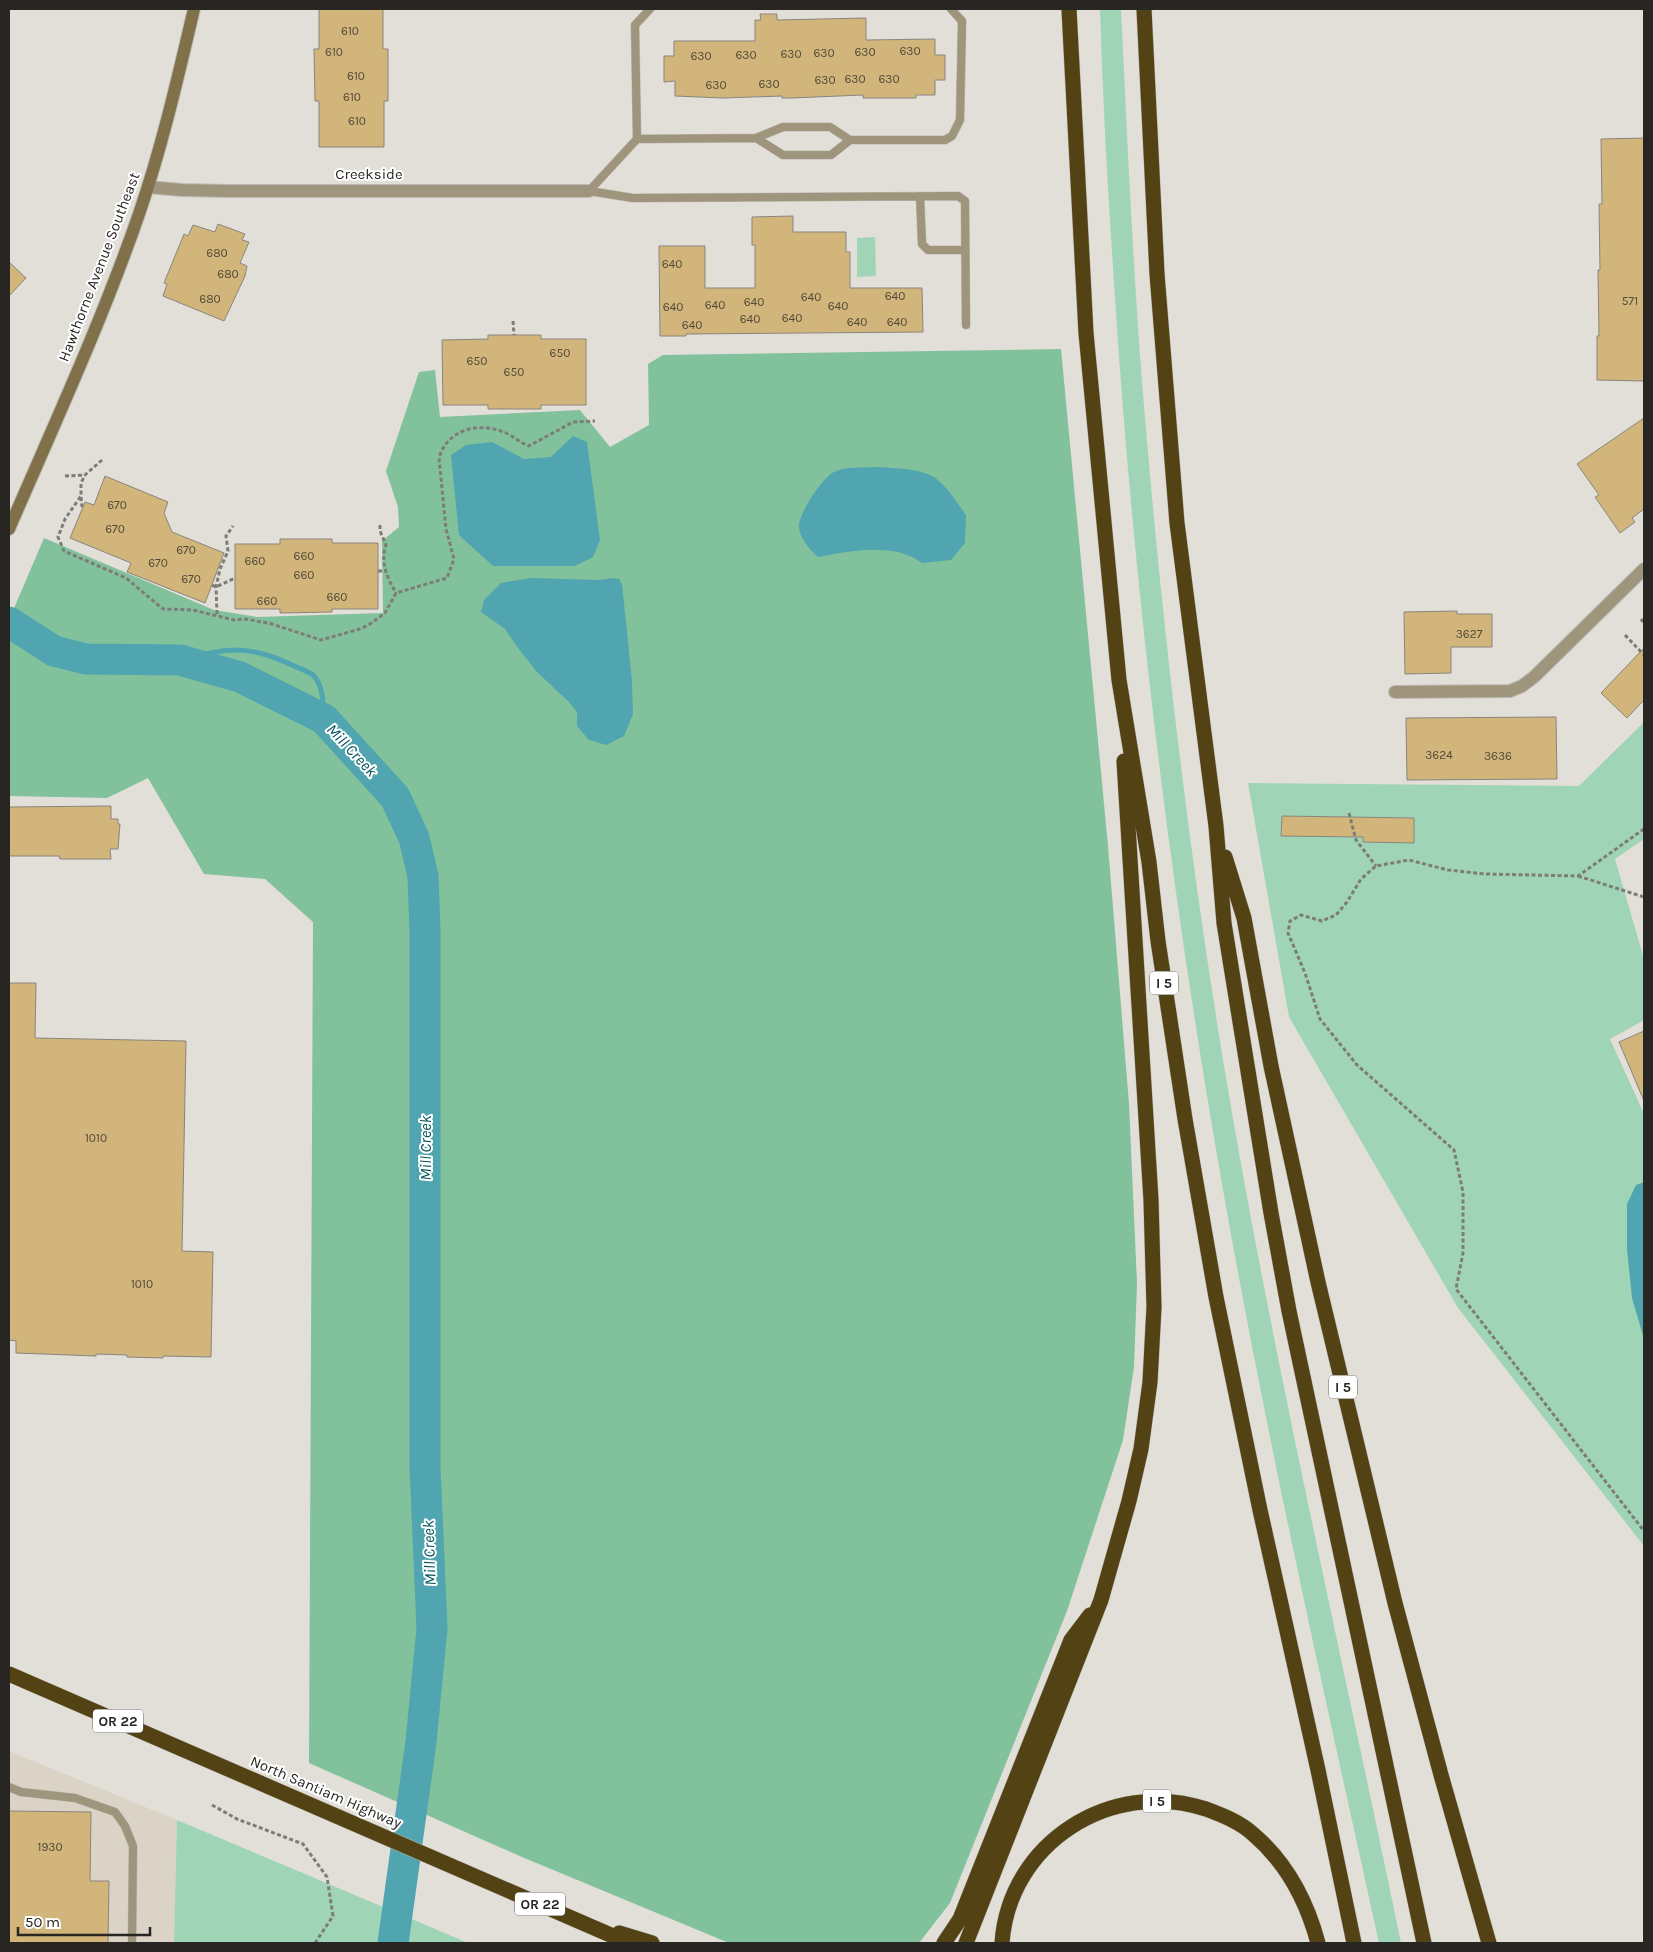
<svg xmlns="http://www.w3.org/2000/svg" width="1653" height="1952" font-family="Karla,sans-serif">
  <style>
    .built { fill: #dad3c6 }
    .green { fill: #9fd5b6 }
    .forest { fill: #81c19c }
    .water { fill: #50a5b0 }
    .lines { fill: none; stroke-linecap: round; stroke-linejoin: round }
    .stream { stroke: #50a5b0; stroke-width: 5 }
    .river { stroke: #50a5b0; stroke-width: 31 }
    .building { fill: #d2b57a; stroke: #88857e }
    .lane-casing { stroke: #bdbab4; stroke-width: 9 }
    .street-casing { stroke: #bdbab4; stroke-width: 14 }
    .secondary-casing { stroke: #bdbab4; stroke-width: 14 }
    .highway-casing { stroke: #bdbab4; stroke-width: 16 }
    .path { stroke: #7e7c78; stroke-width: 3; stroke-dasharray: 4 2.5; stroke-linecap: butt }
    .lane { stroke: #9f957c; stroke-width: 8 }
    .street { stroke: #9f957c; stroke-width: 12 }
    .secondary { stroke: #80714b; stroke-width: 12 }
    .highway { stroke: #534314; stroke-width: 15 }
    .labels { text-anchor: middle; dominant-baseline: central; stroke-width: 4; stroke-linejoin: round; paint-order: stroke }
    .number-label { font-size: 12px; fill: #524a39 }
    .shield { fill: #fff; stroke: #686765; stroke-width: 1 }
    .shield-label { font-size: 14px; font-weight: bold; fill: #272623 }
    .street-label { font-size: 15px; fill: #272623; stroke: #fff }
    .water-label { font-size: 16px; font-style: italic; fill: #02525b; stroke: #fff }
  </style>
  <rect width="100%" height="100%" fill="#e2dfd8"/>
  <!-- built -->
  <path class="built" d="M9 1751 177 1820 174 1943H9Z"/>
  <!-- green -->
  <path class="green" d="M1100 9H1121C1128 153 1134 297 1147 441 1165 650 1190 859 1224 1066 1273 1360 1341 1651 1401 1943H1379C1325 1697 1269 1450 1225 1201 1173 908 1136 611 1116 313 1109 212 1103 110 1100 9Z
    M875 237 876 276 857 277V238Z
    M1644 722V839L1615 859 1644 959V1020L1610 1039 1644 1114V1546L1458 1308 1289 1017 1248 783 1579 786Z
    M177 1820 466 1942 469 1943H174Z"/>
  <!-- forest -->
  <path class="forest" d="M1061 349 1108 846 1129 1104 1137 1283 1134 1367 1123 1440 1067 1611 950 1903 919 1943H729L522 1857 309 1763 313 922 265 879 204 874 148 778 107 798 9 796V620L44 538 214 610 257 617 383 613 382 541 399 527 398 507 386 471 419 372 435 370 440 417 580 410 610 447 649 425 648 364 663 355Z"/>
  <!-- water -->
  <path class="water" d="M573 436 587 442 600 540 593 557 575 566H493L459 535 451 455 466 445 492 442 524 459 551 457Z
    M876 467C893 468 914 468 930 475 945 482 956 502 966 515L965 543 951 560 922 563C894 542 850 551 818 557 809 549 798 536 799 524 801 511 822 478 834 472 846 466 863 468 876 467Z
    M531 578 599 580 614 578 619 579 622 584 632 681 633 714 624 736 606 745 589 740 577 726V712L569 702 537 672 518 648 505 629 481 612 484 600 501 583Z
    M1644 1182V1339L1632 1298 1627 1249V1204L1636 1185Z"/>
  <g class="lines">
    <!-- stream -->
    <path class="stream" d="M180 660C225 648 249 644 292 665 298 668 308 671 313 675 324 686 323 705 324 719"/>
    <!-- river -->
    <path class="river" d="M9 622 54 651 86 659 180 660 240 677 324 719 395 797 414 838 423 876 425 930V1467L432 1628 421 1742 393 1943"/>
  </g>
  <!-- building -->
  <path class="building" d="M319 9H383V49H388V101H384V147H319V101H315L314 49H319Z
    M760 14H777V20L866 18V40L935 39V55H945V80H935V95H916V98H863V95L792 98H782V96L723 98 675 96V81L664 82V56H674V41H755V20H761Z
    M1644 138V381L1597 380V336H1599L1598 270H1600L1599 204H1602L1601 139Z
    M793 216V232H846V252H850V288H922L923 332 686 334V336H660L659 246H705V288H755V245H752V217Z
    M218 224 245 234 242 240 249 242 240 263 247 266 245 276 224 321 163 296 167 284 164 283 184 234 188 236 193 225 215 232Z
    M9 262 26 278 9 296Z
    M488 335H541V339H586V405H541V409H488V405H443L442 340 488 339Z
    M1644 418V509L1632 518 1635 522 1620 533 1595 497 1599 495 1577 464Z
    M105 476 168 502 164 513 172 532 224 553 205 603 127 572 131 563 70 538 85 502 94 505Z
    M280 539H332V543H378V609H332V612L280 613V609H235V544H280Z
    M1457 611V614H1492V647H1451V673L1405 674 1404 612Z
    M1644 648V700L1627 718 1601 693Z
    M1556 717 1557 779 1407 780 1406 718Z
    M111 806V819H118V824H120L118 849H110L111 859H60L59 856H9V807Z
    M1282 816 1414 818V843L1363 842V837L1281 836Z
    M9 983H36L35 1038 186 1041 182 1251 213 1252 211 1357 163 1356V1358L127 1357V1355L96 1354V1356L16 1353V1341L9 1340Z
    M1644 1031V1101L1619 1042Z
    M9 1811 91 1812 90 1881H109L108 1943H9Z"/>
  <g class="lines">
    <defs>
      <path id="lane" d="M756 138 783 127H830L850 140
        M637 139 756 138 783 155H831L850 140H945L952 136 960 120 962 21 951 9
        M589 191 633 198 958 196 965 201 966 325
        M589 191 637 139 635 25 650 9
        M920 196 922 244 928 250H964
        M9 1787 21 1792 75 1798 115 1812 125 1826 133 1846 132 1943"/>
      <path id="street" d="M148 187 182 190 229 191H589
        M1395 692 1510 691 1522 686 1534 677 1644 569"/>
      <path id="secondary" d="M9 529C54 425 102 321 139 214 162 147 178 77 194 9"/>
      <path id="highway" d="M1069 9 1086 333 1119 680 1149 862 1158 941 1185 1119 1216 1297 1260 1510 1318 1770 1354 1943
        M1144 9 1157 274 1177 523 1216 826 1224 923 1271 1213 1289 1311 1424 1943
        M1225 857 1244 918 1271 1066 1318 1282 1395 1603 1441 1775 1489 1943
        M9 1674 629 1943
        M619 1933 652 1943
        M944 1943 960 1919 1071 1640 1090 1615
        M966 1943 1101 1600 1129 1501 1141 1449 1150 1382 1154 1307 1151 1200 1124 761
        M1002 1943C1009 1843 1111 1778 1206 1809 1222 1815 1240 1822 1253 1834 1286 1862 1307 1902 1318 1943"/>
    </defs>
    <!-- lane casing -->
    <use href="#lane" class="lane-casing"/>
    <!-- street casing -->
    <use href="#street" class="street-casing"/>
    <!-- secondary casing -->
    <use href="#secondary" class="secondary-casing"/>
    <!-- highway casing -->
    <use href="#highway" class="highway-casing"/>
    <!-- path -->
    <path class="path" d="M513 321 514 335
      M102 460 85 475 81 483V496L65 519 58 537 64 551 126 578 163 609 193 610 234 620 246 619 272 624 321 640 360 629 370 624 385 613 396 593 447 578 454 559 446 529 439 458C447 429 480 421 506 433 514 437 521 443 529 446L573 422 595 421
      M65 476 85 475
      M81 497 82 507
      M380 525V531L386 545C380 563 387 577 396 593
      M378 571H385
      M212 585 216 587 235 578
      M217 614 216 587 220 569 228 551 226 536 233 526
      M1641 619 1644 623
      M1625 635 1644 655
      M1349 813 1356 840 1376 866
      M1644 829 1578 876 1485 874 1448 870 1409 860 1376 866 1361 879 1347 902 1336 915 1322 921 1301 915 1290 921 1288 933 1305 973 1320 1019 1357 1065 1454 1150 1463 1192V1253L1456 1289 1644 1531
      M1578 876 1644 897
      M212 1805 237 1819 303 1844 327 1877 333 1916 315 1943"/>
    <!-- lane -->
    <use href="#lane" class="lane"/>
    <!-- street -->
    <use href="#street" class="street"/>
    <!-- secondary -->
    <use href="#secondary" class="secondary"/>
    <!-- highway -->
    <use href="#highway" class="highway"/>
  </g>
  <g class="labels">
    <!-- number labels -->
    <g class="number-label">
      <text x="350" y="31">610</text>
      <text x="910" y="51">630</text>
      <text x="334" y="52">610</text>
      <text x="865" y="52">630</text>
      <text x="824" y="53">630</text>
      <text x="791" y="54">630</text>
      <text x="746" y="55">630</text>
      <text x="701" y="56">630</text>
      <text x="356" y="76">610</text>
      <text x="855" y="79">630</text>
      <text x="889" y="79">630</text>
      <text x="825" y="80">630</text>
      <text x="769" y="84">630</text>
      <text x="716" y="85">630</text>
      <text x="352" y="97">610</text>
      <text x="357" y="121">610</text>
      <text x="217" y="253">680</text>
      <text x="672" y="264">640</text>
      <text x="228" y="274">680</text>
      <text x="895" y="296">640</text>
      <text x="811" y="297">640</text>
      <text x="210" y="299">680</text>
      <text x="1630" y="301">571</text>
      <text x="754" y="302">640</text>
      <text x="715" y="305">640</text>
      <text x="838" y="306">640</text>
      <text x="673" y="307">640</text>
      <text x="792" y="318">640</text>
      <text x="750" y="319">640</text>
      <text x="857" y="322">640</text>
      <text x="897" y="322">640</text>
      <text x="692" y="325">640</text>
      <text x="560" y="353">650</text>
      <text x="477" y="361">650</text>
      <text x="514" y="372">650</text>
      <text x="117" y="505">670</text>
      <text x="115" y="529">670</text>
      <text x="186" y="550">670</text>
      <text x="304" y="556">660</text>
      <text x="255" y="561">660</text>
      <text x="158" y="563">670</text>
      <text x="304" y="575">660</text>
      <text x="191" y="579">670</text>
      <text x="337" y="597">660</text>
      <text x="267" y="601">660</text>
      <text x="1469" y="634">3627</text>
      <text x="1439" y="755">3624</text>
      <text x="1498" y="756">3636</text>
      <text x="96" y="1138">1010</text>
      <text x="142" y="1284">1010</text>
      <text x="50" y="1847">1930</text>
    </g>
    <!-- shield labels -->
    <g class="shield">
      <rect x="1150" y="971.5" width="28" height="23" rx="4"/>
      <rect x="1329" y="1375.5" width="28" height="23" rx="4"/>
      <rect x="93" y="1709.5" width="50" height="23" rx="4"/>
      <rect x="1143" y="1789.5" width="28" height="23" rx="4"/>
      <rect x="515" y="1892.5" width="50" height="23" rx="4"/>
    </g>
    <g class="shield-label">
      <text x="1164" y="983">I 5</text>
      <text x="1343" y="1387">I 5</text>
      <text x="118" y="1721">OR 22</text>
      <text x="1157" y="1801">I 5</text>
      <text x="540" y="1904">OR 22</text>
    </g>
    <!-- street labels -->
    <g class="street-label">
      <text x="369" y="174">Creekside</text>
      <text transform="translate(99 267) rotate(-69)">Hawthorne Avenue Southeast</text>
      <text transform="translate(326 1792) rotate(23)">North Santiam Highway</text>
    </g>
    <!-- water labels -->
    <g class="water-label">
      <text transform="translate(352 750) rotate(47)">Mill Creek</text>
      <text transform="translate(425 1148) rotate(-90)">Mill Creek</text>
      <text transform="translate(429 1553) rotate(-92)">Mill Creek</text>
    </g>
  </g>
  <!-- border -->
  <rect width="1653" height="1952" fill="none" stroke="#272623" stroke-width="20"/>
  <!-- scale -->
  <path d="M18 1927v8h132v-8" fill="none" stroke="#272623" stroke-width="2.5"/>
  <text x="25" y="1927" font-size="15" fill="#272623" stroke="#ffffff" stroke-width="4" paint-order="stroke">50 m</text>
</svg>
